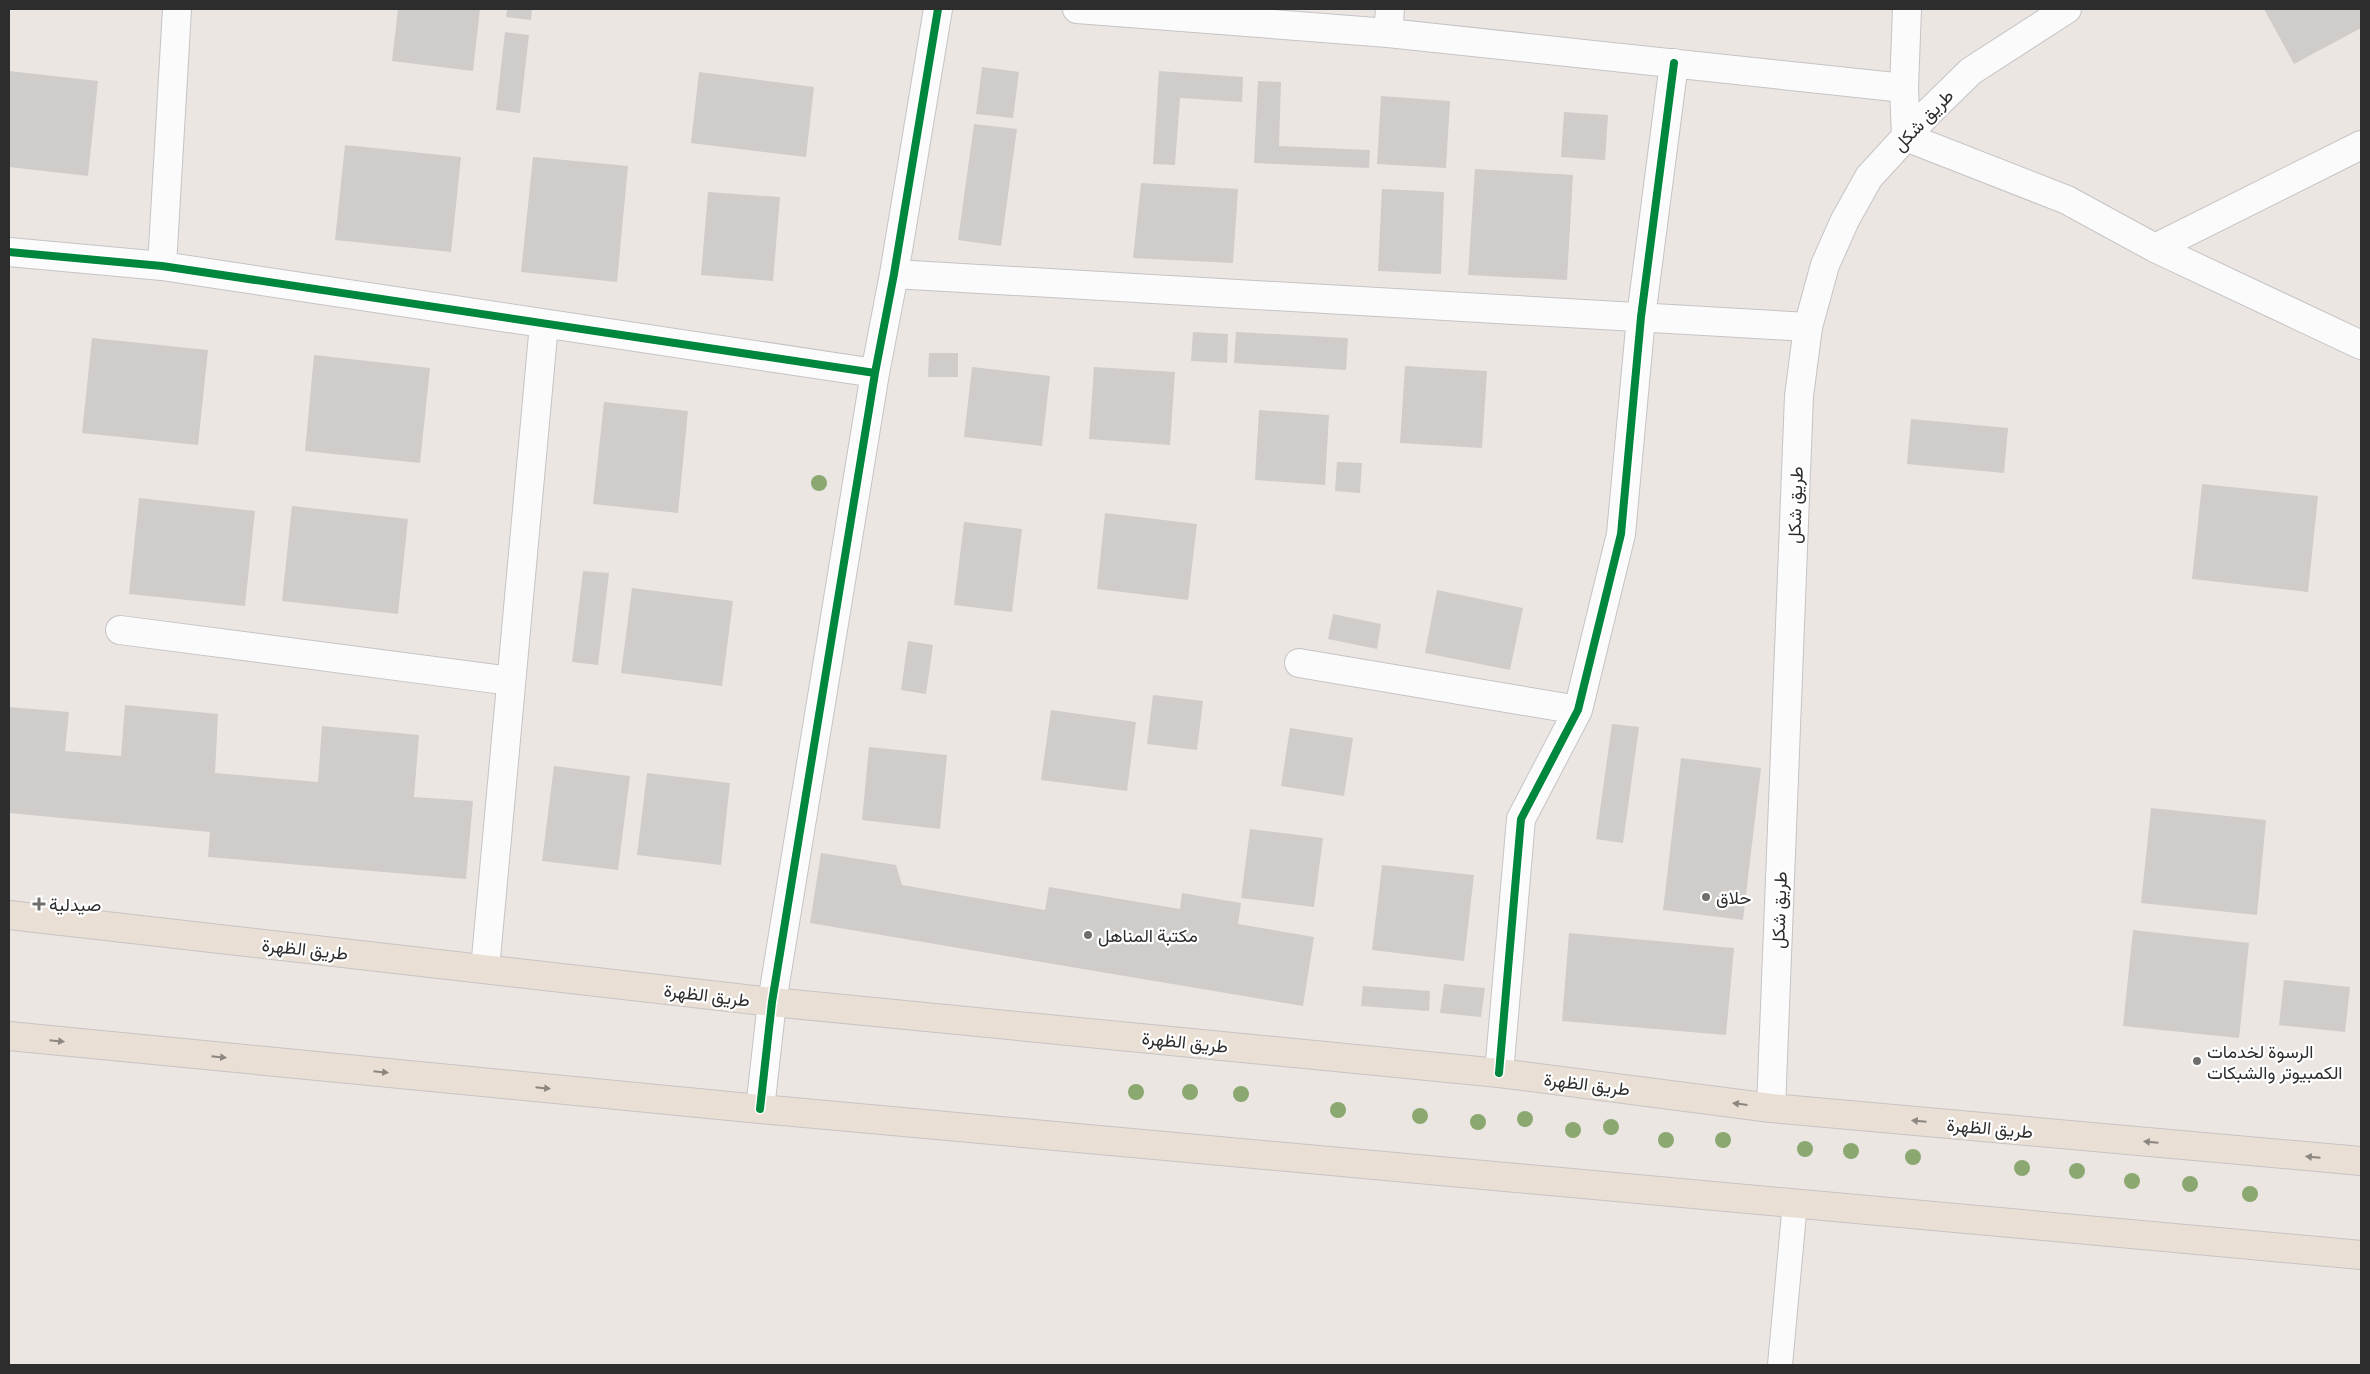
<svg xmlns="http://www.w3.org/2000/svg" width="2370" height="1374" font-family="'Titillium Web',Vazirmatn,sans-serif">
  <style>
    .building { fill: #d0ccca }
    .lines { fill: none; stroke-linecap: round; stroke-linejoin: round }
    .lane-casing { stroke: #c5c3c4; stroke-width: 26 }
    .street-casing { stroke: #c5c3c4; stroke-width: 30 }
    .secondary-casing { stroke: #c5c3c4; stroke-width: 30 }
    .primary-casing { stroke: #c6c4c3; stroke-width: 30 }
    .lane { stroke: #fcfbfb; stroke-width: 24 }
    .street { stroke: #fcfbfb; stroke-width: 28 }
    .secondary { stroke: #fcfbfb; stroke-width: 28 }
    .primary { stroke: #e9dfd4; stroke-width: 28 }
    .cycleway-casing { stroke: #fff; stroke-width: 11 }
    .cycleway { stroke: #00873e; stroke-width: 8 }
    .tree { fill: #8ba871 }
    .oneway { fill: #8b8680 }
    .poi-dot { fill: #706e6d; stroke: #fff; stroke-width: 2 }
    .labels { text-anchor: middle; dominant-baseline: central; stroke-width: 4.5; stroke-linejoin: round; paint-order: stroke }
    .street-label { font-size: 18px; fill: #2d2d2d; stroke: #fff }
    .poi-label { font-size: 18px; fill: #2d2d2d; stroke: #fff; text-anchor: start }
  </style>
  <rect width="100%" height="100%" fill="#ece6e3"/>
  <!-- building -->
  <path class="building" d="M398 9H480L473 71 392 61Z
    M507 9H532L531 20 506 17Z
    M2264 9H2361V28L2294 64Z
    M505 32 529 35 520 113 496 110Z
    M982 67 1019 72 1013 118 976 114Z
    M9 71 98 81 88 176 9 167Z
    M1159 71 1243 77 1242 102 1180 98 1175 165 1153 164Z
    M699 72 814 87 806 157 691 143Z
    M1258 81 1281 82 1279 146 1370 150 1369 168 1254 163Z
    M1381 96 1450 101 1446 168 1377 164Z
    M1564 112 1608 115 1605 160 1561 157Z
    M974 124 1017 129 1001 246 958 240Z
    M345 145 461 157 451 252 335 240Z
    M533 157 628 166 617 282 521 272Z
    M1475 169 1573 175 1567 280 1468 275Z
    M1141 183 1238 189 1233 263 1133 258Z
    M1382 189 1444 192 1441 274 1378 271Z
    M708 192 780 197 773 281 701 275Z
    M1193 332 1228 334 1227 363 1191 361Z
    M1236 332 1348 338 1346 370 1234 363Z
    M92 338 208 350 198 445 82 433Z
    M929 353H958V377H928Z
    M314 355 430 368 420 463 305 451Z
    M1405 366 1487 371 1482 448 1400 443Z
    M972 367 1050 376 1042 446 964 437Z
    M1094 367 1175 372 1170 445 1089 439Z
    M604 402 688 411 678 513 593 504Z
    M1259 410 1329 415 1325 485 1255 480Z
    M1911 419 2008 428 2004 473 1907 464Z
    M1337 462 1362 463 1360 493 1335 491Z
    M2202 484 2318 496 2308 592 2192 579Z
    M139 498 255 511 245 606 129 594Z
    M292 506 408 519 398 614 282 601Z
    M1105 513 1197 524 1188 600 1097 589Z
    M964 522 1022 529 1012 612 954 605Z
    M583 571 609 573 598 665 572 662Z
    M632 588 733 601 722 686 621 673Z
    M1437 590 1523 608 1510 670 1425 653Z
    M1333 614 1381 624 1377 649 1328 639Z
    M908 641 933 645 926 694 901 690Z
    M1153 695 1203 701 1197 750 1147 744Z
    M125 705 218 714 215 773 318 782 322 726 419 735 414 797 473 801 466 879 208 857 210 832 9 813V707L69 712 65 751 121 756Z
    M1051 710 1136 722 1127 791 1041 780Z
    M1612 724 1639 727 1623 843 1596 839Z
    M1290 728 1353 738 1344 796 1281 786Z
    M869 747 947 755 940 829 862 820Z
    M1681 758 1761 768 1743 920 1663 910Z
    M554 766 630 776 618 870 542 861Z
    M647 773 730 783 721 865 637 855Z
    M2151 808 2266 820 2257 915 2141 903Z
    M1250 829 1323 838 1314 907 1241 898Z
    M821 853 896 865 902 885 1045 910 1049 887 1180 909 1182 893 1241 903 1238 924 1314 937 1303 1006 810 923Z
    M1382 865 1474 875 1464 961 1372 950Z
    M2133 930 2249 943 2239 1038 2123 1026Z
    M1569 933 1734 948 1726 1035 1562 1021Z
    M2284 980 2350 987 2345 1032 2279 1025Z
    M1444 984 1485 988 1481 1017 1440 1013Z
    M1363 986 1430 991 1429 1011 1361 1006Z"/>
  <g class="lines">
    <defs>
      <path id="lane" d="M1780 1365 1795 1203"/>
      <path id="street" d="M1077 9 1388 33 1904 88
        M1907 9 1904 88 1906 137 2067 200 2155 248 2361 345
        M1388 33 1390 9
        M2155 248 2361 145
        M9 252 162 266 875 373
        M162 266 177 9
        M894 274 1808 327
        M120 630 511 681
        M1299 663 1578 710
        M485 969 544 324
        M1499 1073 1521 819 1578 710 1621 534 1641 317 1674 63
        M760 1109 772 1002 875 373 894 274 938 9"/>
      <path id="secondary" d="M1771 1108 1799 396 1808 327 1825 265 1845 220 1869 177 1926 115 1971 71 2067 9"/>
      <path id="primary" d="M9 915 772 1002 1499 1073 1771 1108 2361 1161
        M9 1036 760 1109 2361 1255"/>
    </defs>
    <!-- lane casing -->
    <use href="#lane" class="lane-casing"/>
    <!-- street casing -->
    <use href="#street" class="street-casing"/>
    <!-- secondary casing -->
    <use href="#secondary" class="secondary-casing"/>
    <!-- primary casing -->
    <use href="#primary" class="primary-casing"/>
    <!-- lane -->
    <use href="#lane" class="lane"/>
    <!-- street -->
    <use href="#street" class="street"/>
    <!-- secondary -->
    <use href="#secondary" class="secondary"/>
    <!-- primary -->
    <use href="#primary" class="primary"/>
    <defs>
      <path id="cycleway" d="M9 252 162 266 875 373
        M1499 1073 1521 819 1578 710 1621 534 1641 317 1674 63
        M760 1109 772 1002 875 373 894 274 938 9"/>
    </defs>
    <!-- cycleway casing -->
    <use href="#cycleway" class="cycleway-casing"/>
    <!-- cycleway -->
    <use href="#cycleway" class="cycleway"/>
  </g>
  <!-- trees -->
  <g class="tree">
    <circle cx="819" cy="483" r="8"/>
    <circle cx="1136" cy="1092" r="8"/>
    <circle cx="1190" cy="1092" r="8"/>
    <circle cx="1241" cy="1094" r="8"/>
    <circle cx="1338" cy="1110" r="8"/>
    <circle cx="1420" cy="1116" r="8"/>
    <circle cx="1525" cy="1119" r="8"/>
    <circle cx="1478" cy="1122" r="8"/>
    <circle cx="1611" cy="1127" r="8"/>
    <circle cx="1573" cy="1130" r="8"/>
    <circle cx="1666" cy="1140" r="8"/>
    <circle cx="1723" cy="1140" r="8"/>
    <circle cx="1805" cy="1149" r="8"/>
    <circle cx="1851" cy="1151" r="8"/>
    <circle cx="1913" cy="1157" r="8"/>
    <circle cx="2022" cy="1168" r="8"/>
    <circle cx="2077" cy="1171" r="8"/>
    <circle cx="2132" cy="1181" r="8"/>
    <circle cx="2190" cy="1184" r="8"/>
    <circle cx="2250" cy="1194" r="8"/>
  </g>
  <!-- one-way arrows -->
  <defs><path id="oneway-solid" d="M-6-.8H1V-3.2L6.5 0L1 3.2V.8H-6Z" transform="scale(1.25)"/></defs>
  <g class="oneway">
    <use href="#oneway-solid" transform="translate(57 1041) rotate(6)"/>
    <use href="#oneway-solid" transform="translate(219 1057) rotate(6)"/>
    <use href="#oneway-solid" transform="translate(381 1072) rotate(6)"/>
    <use href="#oneway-solid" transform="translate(543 1088) rotate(6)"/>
    <use href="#oneway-solid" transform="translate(1740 1104) rotate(-173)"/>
    <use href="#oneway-solid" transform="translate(1919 1121) rotate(-175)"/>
    <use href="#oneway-solid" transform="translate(2151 1142) rotate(-175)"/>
    <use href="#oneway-solid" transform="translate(2313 1157) rotate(-175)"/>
  </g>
  <!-- markers -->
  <g class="poi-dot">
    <circle cx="1706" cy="897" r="5"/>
    <path d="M36.5 896.5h5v5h5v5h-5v5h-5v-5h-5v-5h5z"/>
    <circle cx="1088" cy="935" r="5"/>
    <circle cx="2197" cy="1061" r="5"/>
  </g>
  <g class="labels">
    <!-- street labels -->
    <g class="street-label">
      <text transform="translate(1923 120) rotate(-46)">طريق شكل</text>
      <text transform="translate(1795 505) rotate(-88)">طريق شكل</text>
      <text transform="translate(1779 910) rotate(-88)">طريق شكل</text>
      <text transform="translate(305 949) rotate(6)">طريق الظهرة</text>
      <text transform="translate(707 995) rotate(7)">طريق الظهرة</text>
      <text transform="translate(1185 1042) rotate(6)">طريق الظهرة</text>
      <text transform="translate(1587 1084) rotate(7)">طريق الظهرة</text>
      <text transform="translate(1990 1128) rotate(5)">طريق الظهرة</text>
    </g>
    <!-- poi labels -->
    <g class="poi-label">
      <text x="1716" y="897">حلاق</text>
      <text x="49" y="904">صيدلية</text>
      <text x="1098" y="935">مكتبة المناهل</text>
      <text x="2207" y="1051">الرسوة لخدمات<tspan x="2207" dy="21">الكمبيوتر والشبكات</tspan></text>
    </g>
  </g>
  <!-- border -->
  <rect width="2370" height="1374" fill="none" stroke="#2d2d2d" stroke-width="20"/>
</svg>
